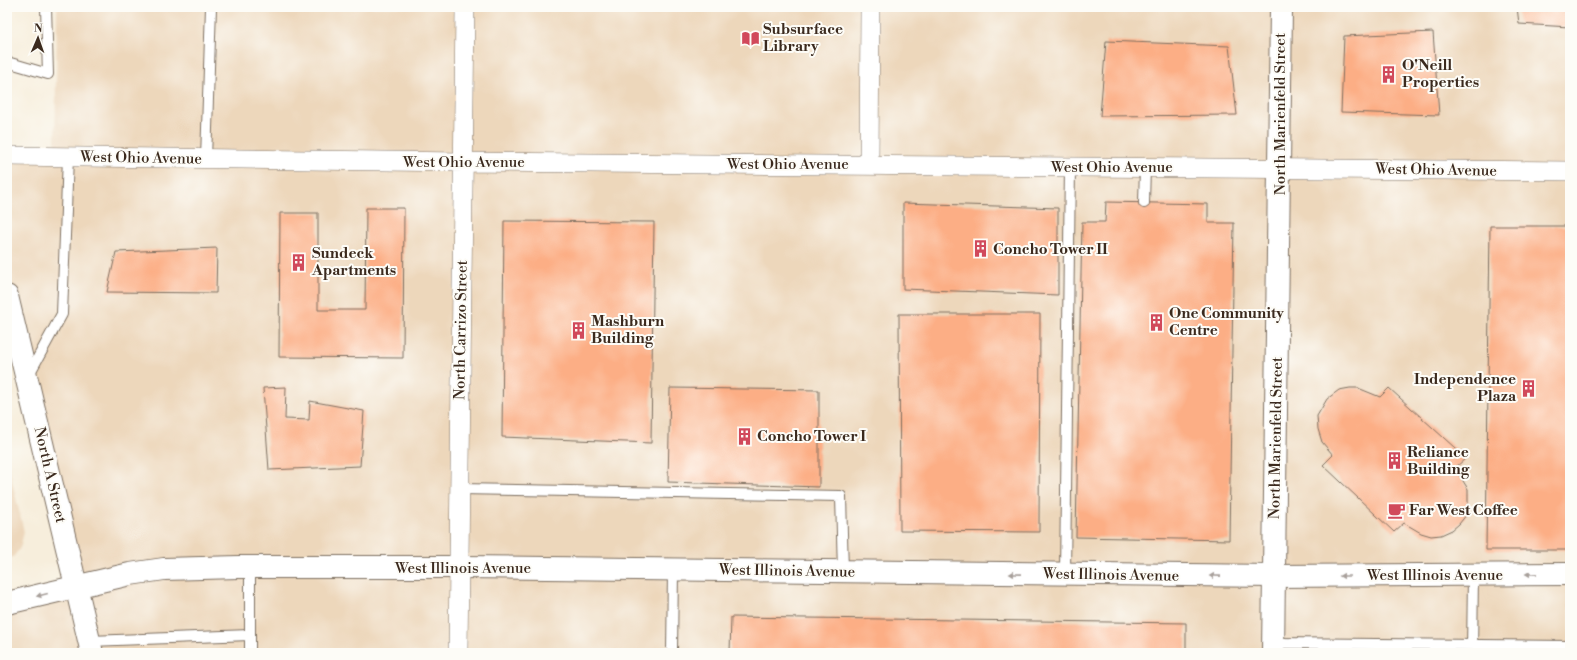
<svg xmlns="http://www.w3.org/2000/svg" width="1577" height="660" font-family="'Libre Bodoni',serif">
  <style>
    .built { fill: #edd7bb }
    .building { fill: #fcae85 }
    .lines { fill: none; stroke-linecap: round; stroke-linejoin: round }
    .service-casing { stroke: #7d6f60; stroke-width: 12 }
    .minor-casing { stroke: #7d6f60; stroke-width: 20 }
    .tertiary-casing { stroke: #7d6f60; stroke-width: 24 }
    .secondary-casing { stroke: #7d6f60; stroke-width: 24 }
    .service { stroke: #fff; stroke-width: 10 }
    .minor { stroke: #fff; stroke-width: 19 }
    .tertiary { stroke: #fff; stroke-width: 22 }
    .secondary { stroke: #fff; stroke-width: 22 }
    .oneway { fill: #a79f9a }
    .labels { text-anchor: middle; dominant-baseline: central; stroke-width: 4; stroke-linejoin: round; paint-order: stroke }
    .poi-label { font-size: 15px; font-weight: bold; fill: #3b2a1e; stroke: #fdfcf7; text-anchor: start }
    .street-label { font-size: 15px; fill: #3b2a1e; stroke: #fdfcf7 }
  </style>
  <rect width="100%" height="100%" fill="#fdfcf7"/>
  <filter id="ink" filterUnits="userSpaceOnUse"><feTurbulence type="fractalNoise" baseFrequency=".025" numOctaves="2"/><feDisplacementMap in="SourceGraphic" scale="8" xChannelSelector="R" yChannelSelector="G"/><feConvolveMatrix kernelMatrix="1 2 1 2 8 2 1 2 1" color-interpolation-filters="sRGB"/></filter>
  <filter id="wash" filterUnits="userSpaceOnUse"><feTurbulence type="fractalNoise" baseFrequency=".012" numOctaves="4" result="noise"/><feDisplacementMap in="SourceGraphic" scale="16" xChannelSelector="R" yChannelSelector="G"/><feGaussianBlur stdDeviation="0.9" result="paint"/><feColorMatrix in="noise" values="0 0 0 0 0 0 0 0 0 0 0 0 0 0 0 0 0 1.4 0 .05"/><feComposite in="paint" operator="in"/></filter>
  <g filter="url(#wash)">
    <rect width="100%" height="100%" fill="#f7eedc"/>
    <!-- built -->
    <path class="built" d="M57 7H1570V653H7V601L76 584 7 301V151L55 152Z
      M7 460 24 532 20 548 14 556 7 561Z"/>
    <g id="blocks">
      <!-- building -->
      <path class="building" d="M1517 7H1570V27L1519 24Z
        M1433 32 1439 115 1341 112 1344 36Z
        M1106 41 1229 46 1237 115 1100 116Z
        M1106 202 1208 204V223H1234L1229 540 1076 537 1082 222H1105Z
        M903 203 1058 208V295L903 289Z
        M366 208H404L403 358 279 357 280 213H318V310H365Z
        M504 221 654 222 651 443 502 437Z
        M1490 226H1570V550H1486Z
        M217 248 216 293 107 292 116 252Z
        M899 314H1040L1039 532 900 531Z
        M286 387 285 419 309 420 310 401 364 411 360 466 269 470 263 388Z
        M670 388 819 390V487L668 482Z
        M1350 388H1358L1380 397 1389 388 1466 458 1455 468 1468 489V503L1467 514 1459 524 1452 530 1441 535 1431 536 1421 533 1404 523 1394 532 1323 465 1333 455 1322 442 1318 429 1317 416 1327 399 1339 390Z
        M731 617 1186 623V653H730Z"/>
    </g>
  </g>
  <g filter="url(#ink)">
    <use href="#blocks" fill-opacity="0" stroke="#7d6f60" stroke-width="1"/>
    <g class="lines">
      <defs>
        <path id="service" d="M7 62 48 74 46 7
          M206 159 211 7
          M1144 203 1145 167
          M28 376 62 314 68 157
          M460 489 841 496 843 572
          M250 567V653
          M1065 574 1070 166
          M90 641 250 635
          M1273 643 1570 646
          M672 653 673 570
          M1472 653 1473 575"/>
        <path id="minor" d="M7 156 463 162 1570 171
          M869 165 870 7
          M458 653 465 7"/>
        <path id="tertiary" d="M1273 653 1281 7"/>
        <path id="secondary" d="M7 296 92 653
          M7 603 130 574 164 569 239 567H459L1274 576 1570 574"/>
      </defs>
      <!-- service casing -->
      <use href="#service" class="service-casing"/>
      <!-- minor casing -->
      <use href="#minor" class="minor-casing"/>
      <!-- tertiary casing -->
      <use href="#tertiary" class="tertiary-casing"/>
      <!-- secondary casing -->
      <use href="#secondary" class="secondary-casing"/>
      <!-- service -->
      <use href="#service" class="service"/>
      <!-- minor -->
      <use href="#minor" class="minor"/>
      <!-- tertiary -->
      <use href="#tertiary" class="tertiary"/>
      <!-- secondary -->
      <use href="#secondary" class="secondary"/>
    </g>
    <!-- one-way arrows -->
    <defs><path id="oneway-solid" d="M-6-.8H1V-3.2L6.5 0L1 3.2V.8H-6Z"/></defs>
    <g class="oneway">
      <use href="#oneway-solid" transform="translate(1015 574) rotate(-179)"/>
      <use href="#oneway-solid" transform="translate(1531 574) rotate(179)"/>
      <use href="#oneway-solid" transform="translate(1215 576) rotate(-179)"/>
      <use href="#oneway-solid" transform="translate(1345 576) rotate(180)"/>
      <use href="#oneway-solid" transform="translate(42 595) rotate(166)"/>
    </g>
  </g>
  <!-- icons -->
  <defs>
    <symbol id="library-bare" viewBox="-9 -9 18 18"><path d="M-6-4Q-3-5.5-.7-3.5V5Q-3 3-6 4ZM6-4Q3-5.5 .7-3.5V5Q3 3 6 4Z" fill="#d1495b" stroke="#fdfcf7" stroke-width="2.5" paint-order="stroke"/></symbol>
    <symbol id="building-bare" viewBox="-9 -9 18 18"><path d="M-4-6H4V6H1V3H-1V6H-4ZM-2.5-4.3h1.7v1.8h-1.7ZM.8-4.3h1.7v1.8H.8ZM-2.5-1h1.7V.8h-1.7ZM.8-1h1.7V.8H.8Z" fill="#d1495b" stroke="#fdfcf7" stroke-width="2.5" paint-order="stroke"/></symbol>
    <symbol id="cafe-bare" viewBox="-9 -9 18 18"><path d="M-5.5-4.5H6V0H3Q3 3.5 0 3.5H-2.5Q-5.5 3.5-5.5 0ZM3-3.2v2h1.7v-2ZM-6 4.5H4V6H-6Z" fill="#d1495b" stroke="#fdfcf7" stroke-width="2.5" paint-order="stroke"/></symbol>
  </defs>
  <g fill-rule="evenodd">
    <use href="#library-bare" x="738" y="26" width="25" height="25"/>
    <use href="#building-bare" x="1376" y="62" width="25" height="25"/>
    <use href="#building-bare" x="968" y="236" width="25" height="25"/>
    <use href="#building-bare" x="286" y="250" width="25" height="25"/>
    <use href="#building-bare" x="1144" y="310" width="25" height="25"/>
    <use href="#building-bare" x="566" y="318" width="25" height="25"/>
    <use href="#building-bare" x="1516" y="376" width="25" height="25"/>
    <use href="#building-bare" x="732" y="424" width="25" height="25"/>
    <use href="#building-bare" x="1382" y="448" width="25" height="25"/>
    <use href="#cafe-bare" x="1384" y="498" width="25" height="25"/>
  </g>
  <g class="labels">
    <!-- poi labels -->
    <g class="poi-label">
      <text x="763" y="29">Subsurface<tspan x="763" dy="17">Library</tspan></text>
      <text x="1402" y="65">O'Neill<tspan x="1402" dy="17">Properties</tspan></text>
      <text x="993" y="249">Concho Tower II</text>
      <text x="312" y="253">Sundeck<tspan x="312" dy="17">Apartments</tspan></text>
      <text x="1169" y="313">One Community<tspan x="1169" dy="17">Centre</tspan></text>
      <text x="591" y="321">Mashburn<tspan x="591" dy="17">Building</tspan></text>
      <text x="1516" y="379" text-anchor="end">Independence<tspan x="1516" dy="17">Plaza</tspan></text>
      <text x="757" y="436">Concho Tower I</text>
      <text x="1407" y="452">Reliance<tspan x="1407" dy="17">Building</tspan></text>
      <text x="1409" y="510">Far West Coffee</text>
    </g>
    <!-- street labels -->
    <g class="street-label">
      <text transform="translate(1280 114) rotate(-90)">North Marienfeld Street</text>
      <text transform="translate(141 158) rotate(1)">West Ohio Avenue</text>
      <text x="464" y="162">West Ohio Avenue</text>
      <text x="788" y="164">West Ohio Avenue</text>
      <text x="1112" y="167">West Ohio Avenue</text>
      <text transform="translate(1436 170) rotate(1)">West Ohio Avenue</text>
      <text transform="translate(461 330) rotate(-89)">North Carrizo Street</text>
      <text transform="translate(1276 438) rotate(-89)">North Marienfeld Street</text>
      <text transform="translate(50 475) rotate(77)">North A Street</text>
      <text x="463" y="568">West Illinois Avenue</text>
      <text transform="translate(787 571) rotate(1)">West Illinois Avenue</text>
      <text transform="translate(1111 575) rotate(1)">West Illinois Avenue</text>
      <text x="1435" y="575">West Illinois Avenue</text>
    </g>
  </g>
  <!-- margin -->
  <rect width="1577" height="660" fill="none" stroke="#fdfcf7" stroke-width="24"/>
  <!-- north arrow -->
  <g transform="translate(38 38) rotate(2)" stroke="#fdfcf7" stroke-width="3" paint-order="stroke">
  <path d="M0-3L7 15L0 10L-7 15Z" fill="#3b2a1e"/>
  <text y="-6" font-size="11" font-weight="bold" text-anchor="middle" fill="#3b2a1e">N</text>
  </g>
</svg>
